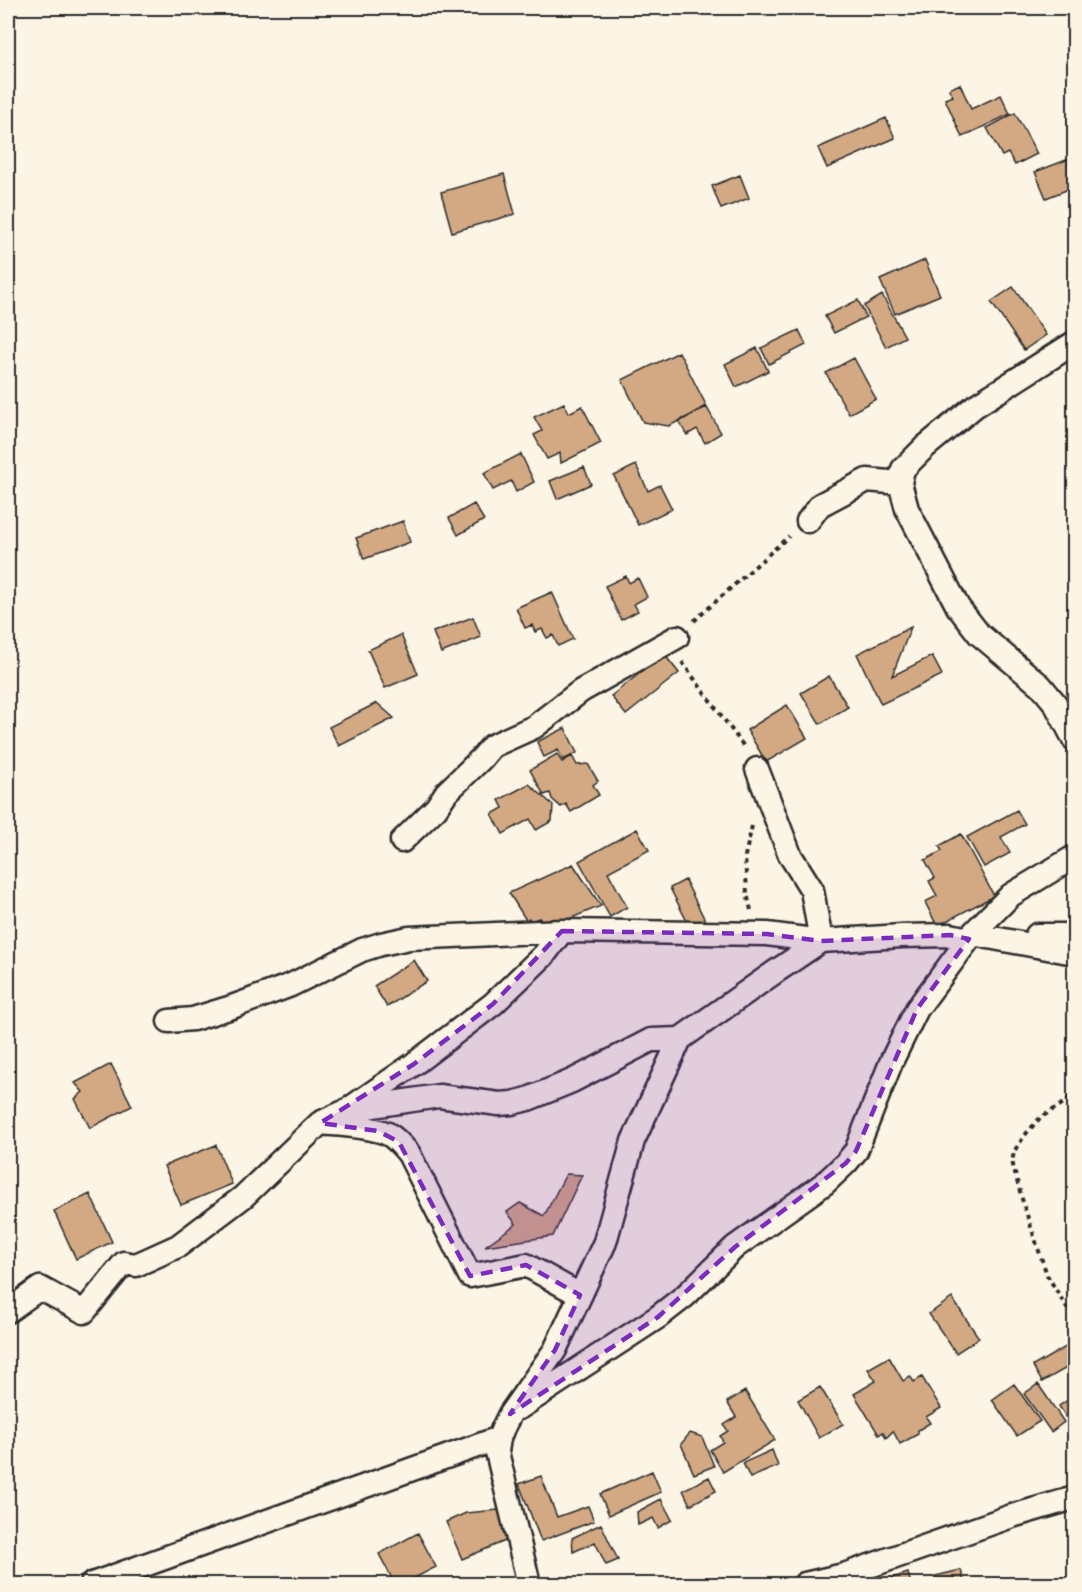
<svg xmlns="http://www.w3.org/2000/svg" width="1082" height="1592" font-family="'Balsamiq Sans',sans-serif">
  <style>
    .building { fill: #d3a984; stroke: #2b2b2b; stroke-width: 1.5 }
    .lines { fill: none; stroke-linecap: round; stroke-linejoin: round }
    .street-casing { stroke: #2b2b2b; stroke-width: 27 }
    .path { stroke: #2b2b2b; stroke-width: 4; stroke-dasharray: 4.5 4.5; stroke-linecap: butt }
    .street { stroke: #fcf5e5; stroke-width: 22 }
    .marked { fill: #7b2cbf; fill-opacity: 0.2; stroke: #7b2cbf; stroke-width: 4.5; stroke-dasharray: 12 8; stroke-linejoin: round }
  </style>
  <rect width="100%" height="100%" fill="#fcf5e5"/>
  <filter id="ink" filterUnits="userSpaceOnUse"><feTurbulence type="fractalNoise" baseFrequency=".0167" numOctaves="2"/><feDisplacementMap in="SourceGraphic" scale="12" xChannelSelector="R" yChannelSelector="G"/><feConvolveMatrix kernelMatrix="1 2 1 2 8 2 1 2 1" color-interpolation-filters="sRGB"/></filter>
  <g filter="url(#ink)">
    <!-- building -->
    <path class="building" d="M960 84 971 109 1001 95 1010 114 962 137 945 99 953 96 949 89Z
      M1015 113 1037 154 1015 165 1008 153 1002 156 987 128Z
      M886 118 895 138 827 168 818 148Z
      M1074 157V187L1046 198 1035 172Z
      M504 174 515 214 452 232 441 192Z
      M740 175 749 198 721 209 712 186Z
      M925 260 940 295 895 314 880 280Z
      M1013 287 1046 335 1024 350 991 302Z
      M882 295 905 337 886 347 864 306Z
      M858 300 866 317 834 333 825 316Z
      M799 330 806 345 769 364 761 348Z
      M757 348 768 371 736 387 725 364Z
      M679 352 707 407 669 426 643 422 622 380Z
      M854 358 876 399 849 414 826 373Z
      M564 403 569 413 582 406 601 443 561 463 560 453 547 459 534 435 542 431 534 417Z
      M706 406 721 433 705 443 697 429 687 435 679 422Z
      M521 454 534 482 516 492 511 481 493 490 484 473Z
      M636 465 648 491 660 485 672 509 638 525 614 476Z
      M584 467 591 484 557 499 550 481Z
      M474 504 484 520 458 535 449 518Z
      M403 521 410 542 364 559 356 538Z
      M626 576 629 583 638 578 647 597 634 604 638 611 621 620 605 586Z
      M552 592 573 639 558 646 553 635 547 638 542 629 535 632 532 625 525 628 516 608Z
      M473 617 481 637 441 653 433 632Z
      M911 627 892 676 932 656 942 675 881 704 857 654Z
      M401 635 418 674 385 688 368 650Z
      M664 654 679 673 626 715 611 696Z
      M829 676 848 707 820 724 801 693Z
      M377 703 394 718 339 746 329 727Z
      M787 705 807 738 766 762 747 730Z
      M565 728 577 753 563 760 558 750 544 757 537 742Z
      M557 754 562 762 572 756 577 765 588 764 598 781 593 785 599 795 571 812 566 804 561 807 552 799 550 793 544 795 530 770Z
      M529 784 553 805 552 821 536 830 530 819 503 834 492 814 503 808 499 800Z
      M1017 810 1025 824 1001 837 1010 853 984 867 967 837Z
      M637 829 649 850 608 872 627 907 610 917 579 861Z
      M961 834 994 896 937 926 925 902 937 896 929 881 935 878 925 860 942 851 939 846Z
      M573 864 601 906 554 925H542L539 918 536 919V923L530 924 529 918 526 920 509 893Z
      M685 880 706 922 691 929 670 888Z
      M414 960 427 981 387 1007 374 986Z
      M111 1064 132 1106 90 1128 75 1099 83 1092 75 1083Z
      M216 1145 232 1184 181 1205 164 1166Z
      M566 1174 582 1175 553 1236 485 1246 516 1224 507 1212 520 1203 544 1216Z
      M90 1194 112 1242 76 1259 54 1211Z
      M952 1298 979 1338 956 1353 929 1314Z
      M1074 1342V1379L1068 1367 1042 1382 1033 1366Z
      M889 1357 903 1381 910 1376 914 1382 922 1377 941 1408 926 1417 930 1423 918 1430V1434L900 1444 893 1431 886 1438 883 1432 879 1435 854 1394 876 1381 868 1369Z
      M1014 1384 1040 1421 1017 1436 992 1400Z
      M1038 1384 1064 1422 1051 1432 1024 1394Z
      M820 1387 843 1424 819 1438 798 1400Z
      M745 1391 775 1440 723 1472 710 1450 723 1442 720 1436 728 1431 724 1425 736 1417 727 1402Z
      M1074 1396V1420L1070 1423 1059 1406Z
      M1074 1427V1443L1069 1430Z
      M690 1433 702 1437 714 1466 694 1474 681 1444Z
      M772 1450 778 1466 750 1478 743 1463Z
      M652 1471 661 1492 609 1515 600 1494Z
      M541 1476 557 1517 588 1506 594 1521 541 1541 519 1484Z
      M709 1477 716 1491 690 1505 683 1490Z
      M661 1499 672 1520 658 1528 653 1518 638 1525 637 1512Z
      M498 1510 510 1539 462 1559 446 1522 466 1513Z
      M601 1524 618 1560 606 1565 595 1542 573 1552 572 1538Z
      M418 1533 436 1567 403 1584H395L379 1554Z
      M961 1570 965 1584H937L935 1576Z
      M908 1573 911 1584H891L889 1579Z"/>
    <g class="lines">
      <defs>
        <path id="street" d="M1074 343 975 406 925 447 903 469 900 483 907 509 958 607 979 634 1041 686 1055 703 1074 739
          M808 521 820 505 867 480 900 483
          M402 841 436 808 446 793 482 758 492 746 534 727 581 691 677 637
          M972 934 1011 895 1074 857
          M1037 935H1074
          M169 1021 193 1019 232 1007 291 985 362 950 381 944 409 938 562 931 767 934 821 941 902 936 950 935 969 939 972 934 1074 953
          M353 1109 439 1096 499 1104 512 1103 528 1099 572 1081 651 1040 680 1039
          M320 1123C339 1125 371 1126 388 1134 397 1139 403 1147 409 1154L470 1276 526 1265 580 1295
          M8 1311 40 1288 84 1312 124 1263 136 1265 178 1246 243 1197 320 1123 346 1111 414 1064 493 1004 544 955 562 931
          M519 1408 658 1317 685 1296 735 1247 825 1183 846 1163 856 1151 892 1060 917 1009 969 939
          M92 1584 499 1438
          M529 1584 497 1452 499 1438 503 1428 510 1414 555 1350 605 1242 633 1141 680 1039 775 972 821 941 812 890 790 855 757 769
          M805 1584 844 1575 1012 1516 1074 1498"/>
      </defs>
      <!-- street casing -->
      <use href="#street" class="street-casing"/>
      <!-- path -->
      <path class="path" d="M694 621 789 536
        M682 662 745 748
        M751 910 747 894 745 856 752 826
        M1074 1090 1067 1101 1040 1118 1025 1135 1015 1150 1012 1160 1014 1170 1024 1206 1047 1275 1074 1320"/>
      <!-- street -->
      <use href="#street" class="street"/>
    </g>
  </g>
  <!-- marked area -->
  <path class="marked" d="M562 931 767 934 821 941 950 935 969 939 917 1009 856 1151 846 1163 735 1247 658 1317 510 1414 555 1350 580 1295 526 1265 470 1276 399 1142 378 1131 320 1123 414 1064 493 1004Z"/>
  <!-- margin -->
  <rect width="1082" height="1592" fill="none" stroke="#fcf5e5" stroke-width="30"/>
  <rect x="15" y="15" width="1052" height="1562" fill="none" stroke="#2b2b2b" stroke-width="2" filter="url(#ink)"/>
</svg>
